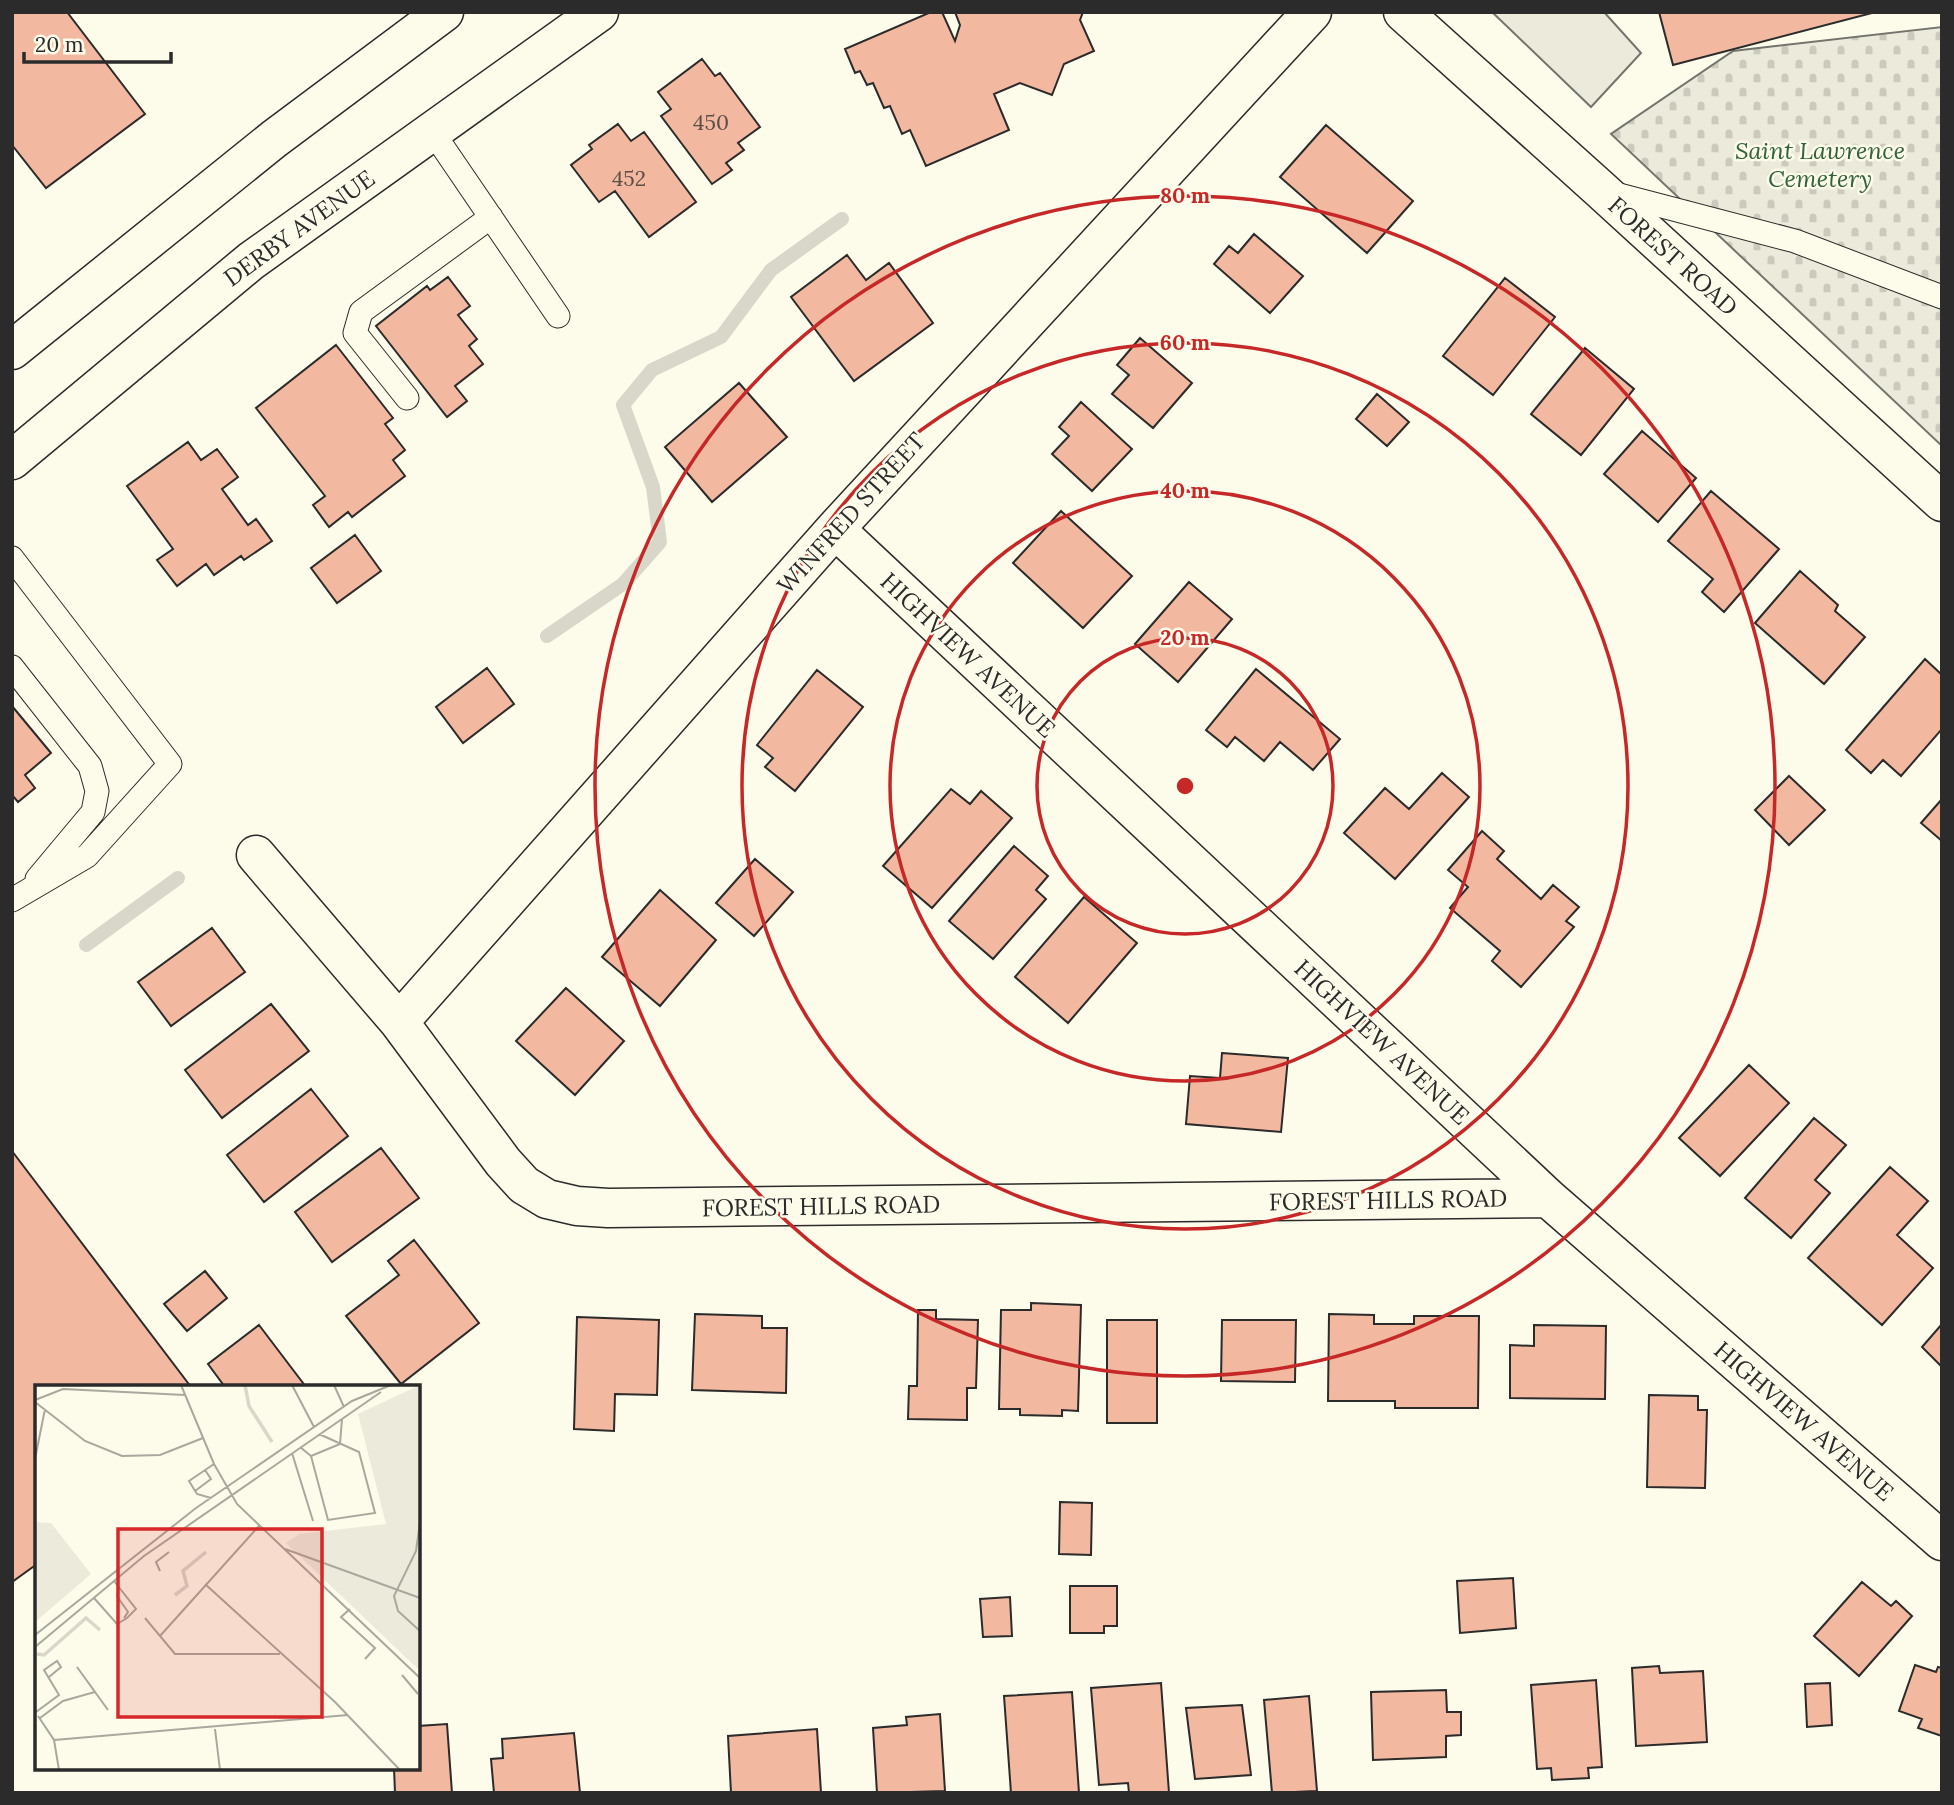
<svg xmlns="http://www.w3.org/2000/svg" width="1954" height="1805" font-family="Lora,serif">
  <style>
    .cemetery { fill: url(#cemetery-stones); stroke: #74746e; stroke-width: 2 }
    .parking { fill: #eceadb; stroke: #74746e; stroke-width: 2 }
    .lines { fill: none; stroke-linecap: round; stroke-linejoin: round }
    .stream { stroke: #d8d7c9; stroke-width: 14 }
    .building { fill: #f2b8a0; stroke: #2b2b2b; stroke-width: 2 }
    .service-casing { stroke: #2b2b2b; stroke-width: 25 }
    .minor-casing { stroke: #2b2b2b; stroke-width: 41 }
    .secondary-casing { stroke: #2b2b2b; stroke-width: 41 }
    .trunk-casing { stroke: #2b2b2b; stroke-width: 41 }
    .service { stroke: #fdfbea; stroke-width: 23 }
    .minor { stroke: #fdfbea; stroke-width: 38 }
    .secondary { stroke: #fdfbea; stroke-width: 38 }
    .trunk { stroke: #fdfbea; stroke-width: 38 }
    .ring { fill: none; stroke: #c62828; stroke-width: 3.5 }
    .labels { text-anchor: middle; dominant-baseline: central; stroke-width: 5; stroke-linejoin: round; paint-order: stroke }
    .number-label { font-size: 21px; fill: #5d4e48 }
    .park-label { font-size: 24px; font-style: italic; fill: #34623c; stroke: #fdfbea }
    .street-label { font-size: 24px; fill: #2b2b2b; stroke: #fdfbea }
    .inset-river { fill: none; stroke: #d8d7c9; stroke-width: 3.5 }
    .inset-road { fill: none; stroke: #a9a89e; stroke-width: 2 }
    .view { fill: #d62828; fill-opacity: 0.15; stroke: #d62828; stroke-width: 3.5 }
    .inset-edge { fill: none; stroke: #2b2b2b; stroke-width: 3.5 }
    .centre { fill: #c62828; stroke: #fdfbea; stroke-width: 3.5 }
    .ring-label { font-size: 21px; text-anchor: middle; font-weight: bold; fill: #c62828; stroke: #fdfbea; stroke-width: 5; stroke-linejoin: round; paint-order: stroke }
  </style>
  <defs>
    <pattern id="cemetery-stones" width="16" height="16" patternUnits="userSpaceOnUse" patternTransform="scale(1.75)"><rect width="16" height="16" fill="#ecebdb"/><path d="M2 7V4a2 2 0 0 1 4 0v3zM10 15v-3a2 2 0 0 1 4 0v3z" fill="#cbcabc"/></pattern>
  </defs>
  <rect width="100%" height="100%" fill="#fdfbea"/>
  <!-- cemetery -->
  <path class="cemetery" d="M1942 27V446L1611 134 1733 51Z"/>
  <!-- parking -->
  <path class="parking" d="M1492 12H1604L1641 53 1591 107Z"/>
  <g class="lines">
    <!-- stream -->
    <path class="stream" d="M547 636 623 584 660 542 653 487 623 405 652 370 721 337 771 270 842 219
      M86 945 178 878"/>
  </g>
  <!-- building -->
  <path class="building" d="M12 12H67L145 114 46 188 12 145Z
    M931 12H942L955 41 960 25 955 12H1083L1080 20 1094 51 1064 64 1052 95 1020 83 994 94 1009 130 926 166 910 130 902 134 890 106 884 108 873 83 867 85 860 71 855 73 845 49Z
    M1659 12H1872V13L1673 65Z
    M702 59 715 76 720 73 760 127 738 143 744 150 726 163 732 170 712 184 661 116 671 109 658 92Z
    M618 124 631 141 644 132 696 202 649 237 615 191 599 202 571 165 592 149 589 145Z
    M1326 125 1413 201 1367 253 1280 177Z
    M1254 234 1303 276 1270 313 1214 264 1229 246 1238 253Z
    M847 255 866 280 889 263 933 323 854 381 791 297Z
    M448 277 470 306 458 315 477 339 469 346 483 364 455 386 467 401 447 417 376 326 427 286 430 290Z
    M1505 278 1555 317 1493 395 1443 356Z
    M1140 338 1192 383 1153 428 1112 394 1129 375 1117 365Z
    M336 345 393 418 385 424 405 450 393 460 405 476 352 517 348 512 329 527 313 505 325 496 256 408Z
    M1585 348 1634 389 1581 455 1531 414Z
    M739 383 787 437 712 502 665 447Z
    M1377 394 1409 422 1387 446 1356 419Z
    M1081 402 1132 449 1092 491 1052 454 1069 436 1059 427Z
    M1642 431 1696 478 1658 522 1604 474Z
    M188 442 201 460 217 449 238 477 222 489 248 525 256 519 272 541 244 560 241 556 214 575 206 564 177 586 157 560 173 549 127 486Z
    M1711 491 1779 549 1724 612 1702 592 1713 579 1668 541Z
    M1061 511 1132 576 1083 628 1013 563Z
    M355 535 381 571 337 603 311 568Z
    M1800 571 1838 605 1835 611 1865 637 1824 684 1755 623Z
    M1189 582 1232 619 1178 682 1135 644Z
    M1925 659 1942 675V729L1901 776 1883 760 1871 773 1846 750Z
    M487 668 514 704 463 743 436 707Z
    M1256 669 1340 739 1313 770 1280 742 1264 761 1235 737 1227 747 1206 730Z
    M817 670 863 707 795 791 765 767 773 758 757 745Z
    M12 706 51 753 25 775 35 788 18 802 12 795Z
    M1442 773 1469 797 1395 879 1344 833 1385 788 1409 809Z
    M1789 776 1825 810 1789 845 1755 810Z
    M951 789 970 804 981 791 1012 818 932 908 883 866Z
    M1942 799V841L1921 823Z
    M1482 831 1504 851 1497 859 1541 899 1553 885 1579 907 1566 921 1574 927 1521 987 1492 961 1500 951 1450 908 1468 887 1448 870Z
    M1014 846 1048 876 1036 890 1046 899 993 959 949 921Z
    M755 859 793 892 754 936 716 903Z
    M660 890 716 940 660 1006 602 957Z
    M1084 897 1137 943 1068 1023 1015 977Z
    M212 928 245 972 171 1026 138 982Z
    M566 988 624 1041 575 1095 516 1041Z
    M271 1004 309 1051 222 1118 185 1070Z
    M1222 1053 1288 1058 1281 1132 1186 1124 1190 1076 1220 1078Z
    M1749 1065 1789 1103 1720 1176 1679 1138Z
    M311 1089 348 1136 264 1202 227 1155Z
    M1814 1118 1846 1145 1815 1180 1830 1193 1791 1238 1745 1198Z
    M381 1148 419 1198 332 1262 295 1212Z
    M12 1151 191 1387H37V1564L12 1582Z
    M1890 1167 1928 1201 1897 1235 1933 1268 1882 1325 1808 1258Z
    M414 1240 479 1323 401 1384 346 1316 399 1275 388 1261Z
    M205 1271 227 1298 187 1331 164 1304Z
    M1031 1303 1081 1305 1078 1411 1062 1410V1416L1020 1415V1409H999L1001 1310H1031Z
    M918 1310H936V1319L978 1320 976 1388H967V1420L908 1419 909 1386H917Z
    M695 1314 762 1316V1328H787L786 1393 692 1390Z
    M1329 1314 1374 1315V1324H1414V1316H1479L1478 1408H1395V1401H1328Z
    M577 1317 659 1320 657 1395 615 1394 614 1431 574 1429Z
    M1107 1320H1157V1423H1107Z
    M1222 1320H1296L1295 1382 1221 1381Z
    M1942 1324V1367L1922 1347Z
    M259 1325 306 1387H225L208 1364Z
    M1534 1325 1606 1326 1605 1399 1510 1398V1345L1534 1346Z
    M1649 1395 1698 1396V1410H1707L1705 1488 1647 1487Z
    M1060 1502 1092 1503 1091 1555 1059 1554Z
    M1513 1578 1516 1628 1460 1633 1457 1581Z
    M1862 1582 1891 1606 1896 1601 1912 1616 1859 1676 1814 1636Z
    M1070 1586H1117V1626H1104V1633H1070Z
    M1010 1597 1012 1636 983 1637 980 1599Z
    M1915 1665 1936 1672 1938 1667 1942 1668V1736L1918 1728 1922 1719 1899 1711Z
    M1659 1666 1660 1673 1703 1671 1707 1742 1636 1746 1632 1668Z
    M1596 1680 1602 1767 1588 1768 1589 1778 1552 1780 1551 1768 1537 1769 1531 1685Z
    M1161 1683 1169 1793H1129L1128 1783 1099 1785 1091 1688Z
    M1830 1683 1832 1725 1807 1727 1805 1684Z
    M1446 1690 1447 1712H1461V1735L1446 1736V1757L1373 1760 1371 1692Z
    M1072 1692 1079 1793H1011L1004 1696Z
    M1309 1696 1317 1791 1272 1793 1264 1700Z
    M1242 1705 1251 1775 1195 1779 1186 1708Z
    M940 1714 945 1791 877 1793 873 1728 907 1725 906 1717Z
    M447 1724 452 1793H395L394 1768H418V1726Z
    M817 1729 821 1793H731L728 1736Z
    M574 1733 580 1793H494L491 1759 503 1758 502 1739Z"/>
  <g class="lines">
    <defs>
      <path id="service" d="M432 131 558 316
        M1612 193 1795 241 1942 297
        M407 398 355 333 361 312 491 217
        M12 558 170 764 87 856 12 900
        M12 667 90 766 97 791 93 812 37 879"/>
      <path id="minor" d="M835 529 1548 1198 1942 1541
        M256 855 399 1022 503 1162 524 1185 547 1199 577 1206 608 1208 1548 1198
        M399 1022 835 529 1312 12"/>
      <path id="secondary" d="M1403 12 1601 190 1942 502"/>
      <path id="trunk" d="M12 350 274 139 444 12
        M12 460 251 261 599 12"/>
    </defs>
    <!-- service casing -->
    <use href="#service" class="service-casing"/>
    <!-- minor casing -->
    <use href="#minor" class="minor-casing"/>
    <!-- secondary casing -->
    <use href="#secondary" class="secondary-casing"/>
    <!-- trunk casing -->
    <use href="#trunk" class="trunk-casing"/>
    <!-- service -->
    <use href="#service" class="service"/>
    <!-- minor -->
    <use href="#minor" class="minor"/>
    <!-- secondary -->
    <use href="#secondary" class="secondary"/>
    <!-- trunk -->
    <use href="#trunk" class="trunk"/>
  </g>
  <!-- distance rings -->
  <g class="ring">
    <circle cx="1185" cy="786" r="148"/>
    <circle cx="1185" cy="786" r="295"/>
    <circle cx="1185" cy="786" r="443"/>
    <circle cx="1185" cy="786" r="590"/>
  </g>
  <g class="labels">
    <!-- number labels -->
    <g class="number-label">
      <text x="711" y="122">450</text>
      <text x="629" y="178">452</text>
    </g>
    <!-- park labels -->
    <g class="park-label">
      <text x="1820" y="150">Saint Lawrence<tspan x="1820" dy="28">Cemetery</tspan></text>
    </g>
    <!-- street labels -->
    <g class="street-label">
      <text transform="translate(299 228) rotate(-36)">DERBY AVENUE</text>
      <text transform="translate(1673 256) rotate(42)">FOREST ROAD</text>
      <text transform="translate(851 513) rotate(-48)">WINFRED STREET</text>
      <text transform="translate(968 655) rotate(43)">HIGHVIEW AVENUE</text>
      <text transform="translate(1382 1042) rotate(43)">HIGHVIEW AVENUE</text>
      <text transform="translate(1388 1200) rotate(-1)">FOREST HILLS ROAD</text>
      <text transform="translate(821 1206) rotate(-1)">FOREST HILLS ROAD</text>
      <text transform="translate(1804 1421) rotate(41)">HIGHVIEW AVENUE</text>
    </g>
  </g>
  <!-- overview -->
  <g transform="translate(35 1385)">
    <rect width="385" height="385" fill="#fdfbea"/>
    <path d="M385 0V286L251 158 264 149 351 139 323 29Z" fill="#ecebdb"/>
    <path d="M0 137 16 138 56 189 0 237Z" fill="#ecebdb"/>
    <path class="inset-river" d="M210 0 214 21 237 57M140 210 152 201 148 186 171 167M2 269 9 270 51 233 65 245"/>
    <path class="inset-road" d="M146 0 179 79 202 119 385 293M257 0 279 42M299 0 309 22M0 15 28 4 150 10M0 17 50 56 87 71 125 70 168 53M265 62 276 71 293 135 340 128 324 67 284 49M257 68 278 136M276 71 305 59 307 34M0 74 10 24M160 106 176 94 170 85M176 113 162 109 154 96 179 79M385 137 381 166 359 211 363 226 385 246M250 164 385 213M125 186 121 177 134 167M170 199 300 317 365 385M84 202 82 211 93 227 89 233M59 213 82 239 92 233 101 224 79 196M315 224 306 232 340 263 330 274M110 233 140 269H245M0 250 161 123 317 16 356 0M125 251 224 141M0 262 109 171 346 7M367 290 383 309M60 307 73 325M1 327 24 310 9 285 22 276 26 282 14 292M3 331 19 355 24 385M5 333 28 316 60 307 42 282M180 344 185 385M19 355 313 330"/>
    <path class="view" d="M83 144H287V332H83Z"/>
    <rect width="385" height="385" class="inset-edge"/>
  </g>
  <circle cx="1185" cy="786" r="10" class="centre"/>
  <g class="ring-label">
    <text x="1185" y="203">80 m</text>
    <text x="1185" y="350">60 m</text>
    <text x="1185" y="498">40 m</text>
    <text x="1185" y="645">20 m</text>
  </g>
  <!-- border -->
  <rect width="1954" height="1805" fill="none" stroke="#2b2b2b" stroke-width="28"/>
  <!-- scale -->
  <path d="M24 52v10h147v-10" fill="none" stroke="#2b2b2b" stroke-width="3.5"/>
  <text x="35" y="52" font-size="21" fill="#2b2b2b" stroke="#fdfbea" stroke-width="5" paint-order="stroke">20 m</text>
</svg>
